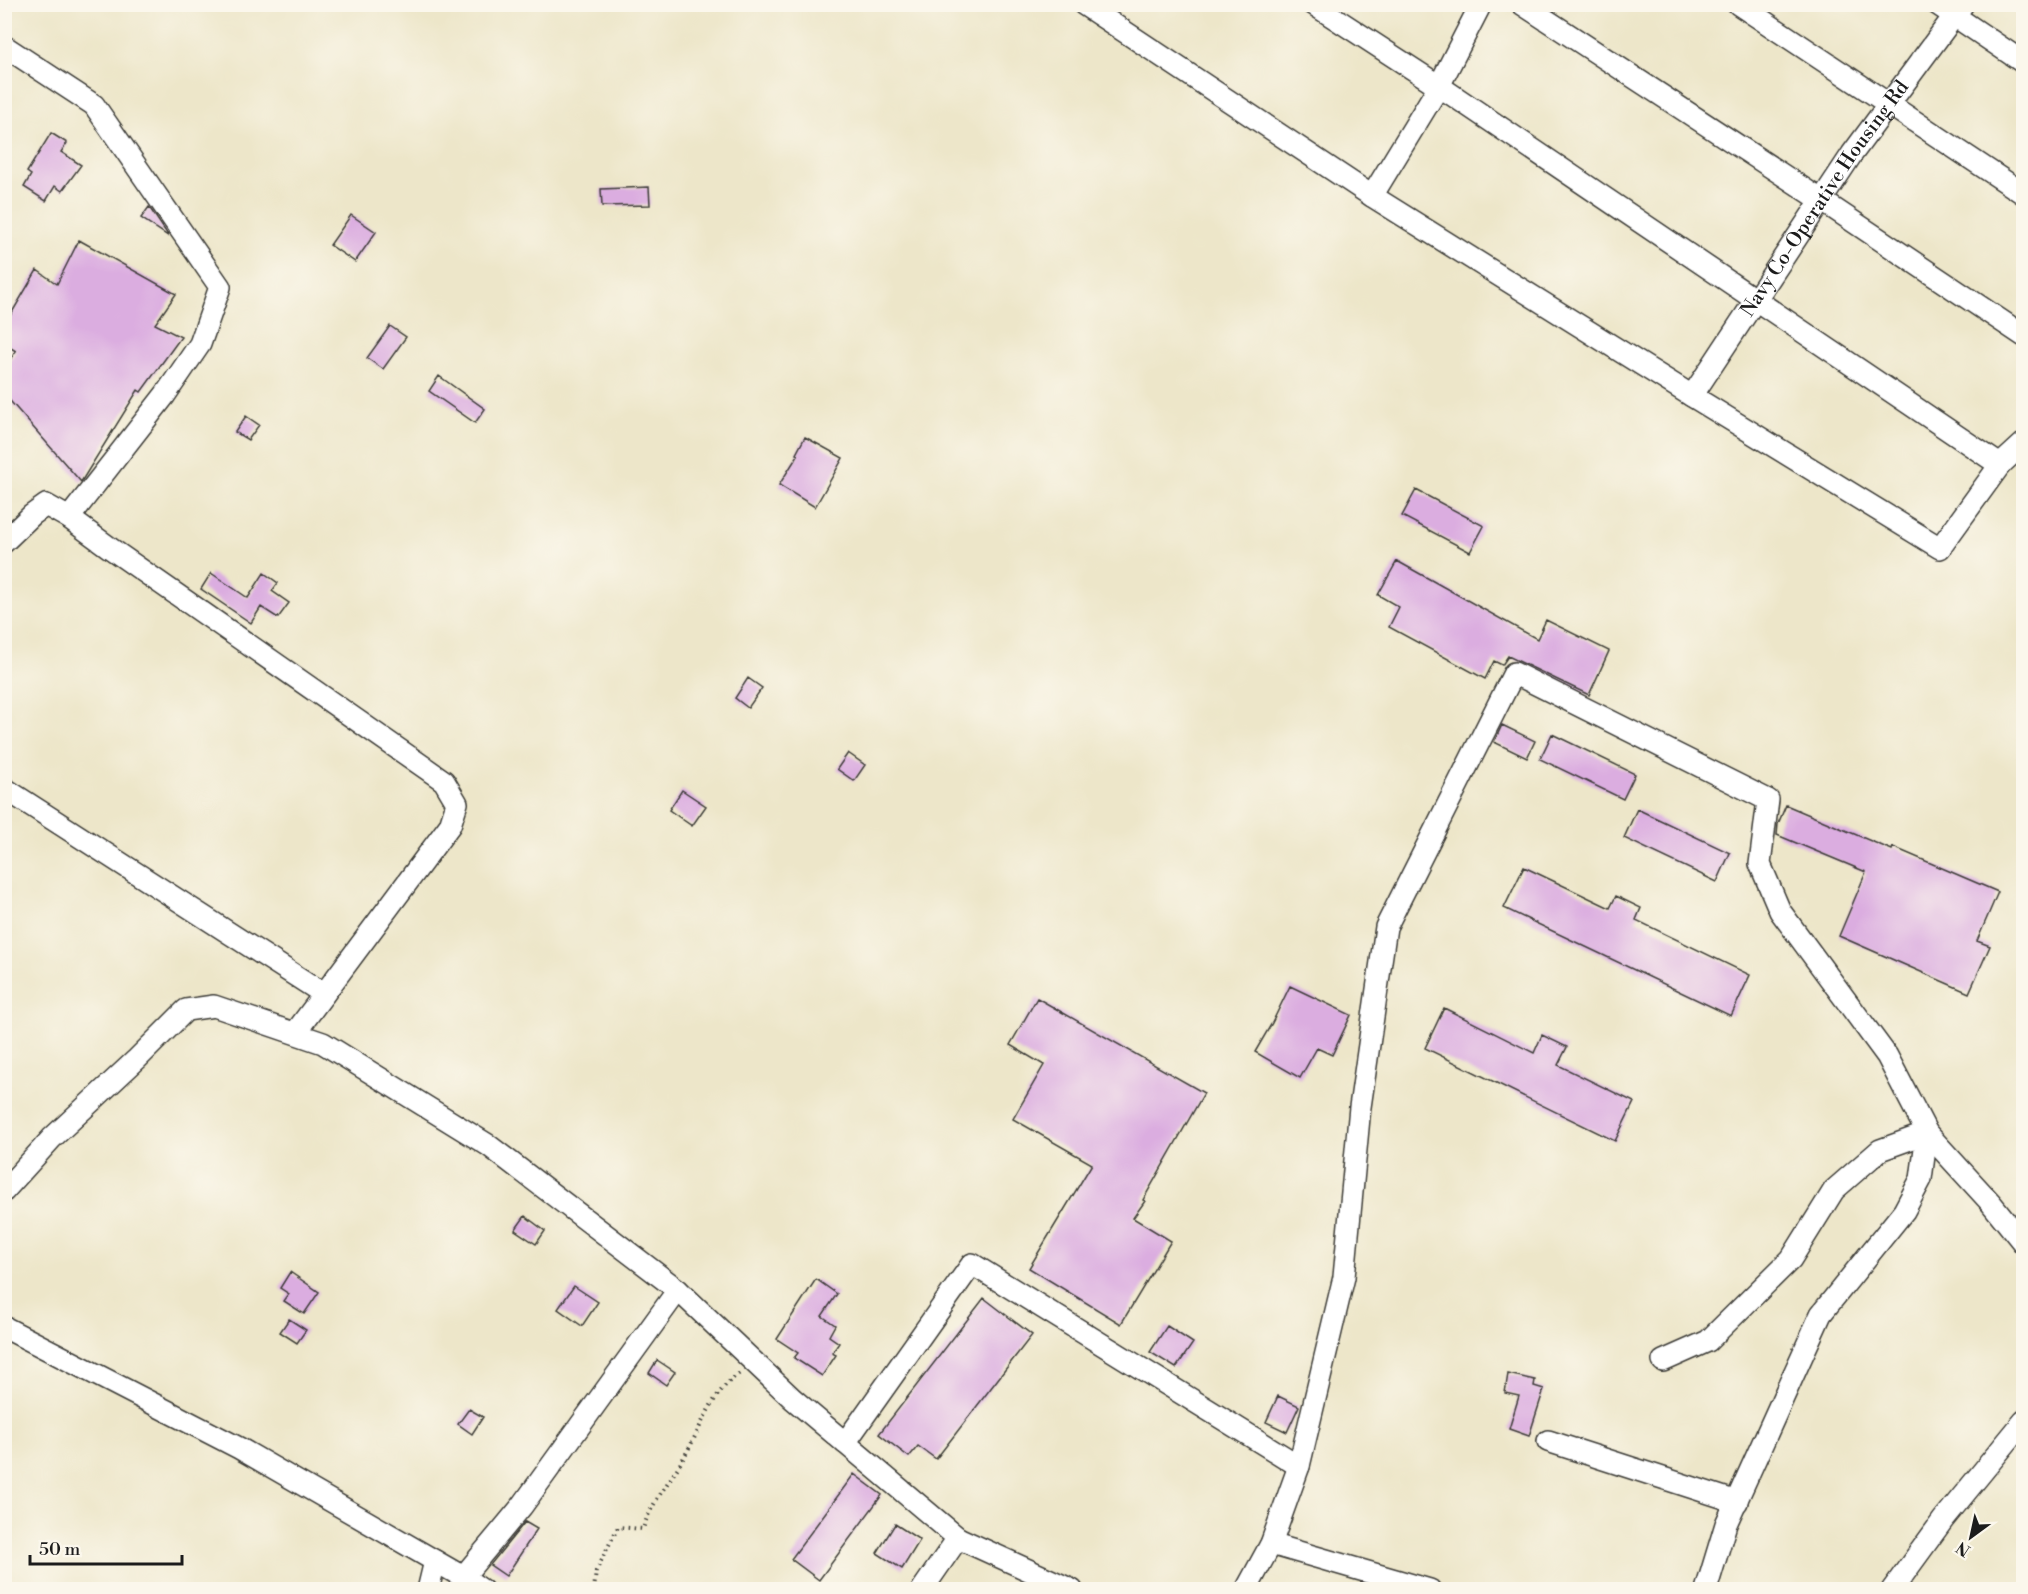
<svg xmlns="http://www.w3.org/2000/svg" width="2028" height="1594" font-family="'Libre Bodoni',serif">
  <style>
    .building { fill: #dbade0 }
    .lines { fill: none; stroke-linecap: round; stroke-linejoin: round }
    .street-casing { stroke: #3b3a36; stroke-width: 24 }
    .path { stroke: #3b3a36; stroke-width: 4; stroke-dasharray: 1.5 4.5; stroke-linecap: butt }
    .street { stroke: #fff; stroke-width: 21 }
    .labels { text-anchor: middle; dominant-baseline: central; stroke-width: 6; stroke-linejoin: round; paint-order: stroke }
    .street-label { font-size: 20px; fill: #1c1c1c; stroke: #fbf7ec }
  </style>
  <rect width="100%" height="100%" fill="#fbf7ec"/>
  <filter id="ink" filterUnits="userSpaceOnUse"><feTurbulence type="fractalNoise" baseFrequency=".0167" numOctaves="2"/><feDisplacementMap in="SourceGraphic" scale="12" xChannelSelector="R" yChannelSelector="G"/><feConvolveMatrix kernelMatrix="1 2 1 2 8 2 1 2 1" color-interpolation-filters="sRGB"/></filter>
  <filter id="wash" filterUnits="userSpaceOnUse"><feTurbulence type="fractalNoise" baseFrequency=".008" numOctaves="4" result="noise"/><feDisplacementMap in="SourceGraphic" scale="24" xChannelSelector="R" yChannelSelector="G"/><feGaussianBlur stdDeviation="1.35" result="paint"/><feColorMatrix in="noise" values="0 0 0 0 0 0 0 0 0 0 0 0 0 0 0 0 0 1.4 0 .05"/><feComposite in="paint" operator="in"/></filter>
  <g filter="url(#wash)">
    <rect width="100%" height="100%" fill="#ede6c9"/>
    <g id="blocks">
      <!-- building -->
      <path class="building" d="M51 133 67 143 61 152 81 165 62 191 55 186 46 201 24 187 31 175 27 172Z
        M649 187 650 205 602 206 601 189Z
        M149 207 168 235V236L141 218Z
        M351 215 376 232 355 262 330 245Z
        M79 240 176 294 155 324 181 337 141 392 138 390 81 482 4 394V368L16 351 4 344V326L37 270 57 284Z
        M390 326 406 337 383 369 367 358Z
        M439 376 485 409 475 423 429 391Z
        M246 416 259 425 248 440 235 432Z
        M805 437 843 458 815 507 779 485 798 455 796 454Z
        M1416 490 1484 526 1470 552 1402 516Z
        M1397 561 1537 639 1546 620 1609 651 1589 695 1508 656 1502 665 1494 661 1485 679 1389 627 1399 607 1378 595Z
        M211 573 248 598 264 573 278 583 272 591 289 603 278 618 261 607 251 623 201 589Z
        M748 678 762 688 748 708 735 698Z
        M1502 725 1535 741 1527 758 1494 742Z
        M1552 734 1635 774 1623 799 1540 759Z
        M848 753 865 765 854 781 837 769Z
        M682 790 706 806 692 826 669 810Z
        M1786 805 1892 850 1893 847 1998 892 1977 941 1990 946 1969 993 1839 936 1866 872 1777 835 1778 824Z
        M1637 809 1730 853 1717 882 1624 838Z
        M1524 867 1610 908 1616 896 1641 908 1636 920 1750 975 1731 1016 1504 908Z
        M1290 986 1351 1015 1332 1055 1317 1048 1300 1078 1255 1052 1272 1023Z
        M1037 998 1204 1093 1143 1200 1145 1201 1133 1218 1171 1241 1121 1324 1029 1268 1092 1164 1013 1119 1044 1065 1010 1045Z
        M1444 1008 1534 1053 1542 1035 1567 1047 1558 1065 1634 1102 1615 1141 1425 1048Z
        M525 1216 545 1231 536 1244 515 1230Z
        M290 1272 319 1292 304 1314 284 1301 289 1294 280 1288Z
        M816 1279 837 1294 822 1316 835 1325 829 1336 839 1343 832 1353 836 1355 822 1376 794 1358 798 1353 777 1339Z
        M574 1286 598 1302 582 1326 558 1309Z
        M984 1298 1032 1335 936 1459 918 1446 909 1457 879 1434Z
        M289 1319 306 1330 297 1343 280 1332Z
        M1167 1326 1193 1343 1176 1368 1150 1352Z
        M657 1360 675 1372 666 1385 649 1373Z
        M1508 1374 1535 1380 1534 1386 1544 1389 1529 1436 1509 1429 1519 1396 1505 1393Z
        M1278 1396 1299 1406 1287 1432 1266 1422Z
        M469 1409 483 1417 472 1434 458 1424Z
        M854 1474 882 1495 819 1580 791 1559Z
        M525 1522 537 1529 506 1576 490 1565Z
        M895 1524 920 1540 902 1569 877 1553Z"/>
    </g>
  </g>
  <g filter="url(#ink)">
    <use href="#blocks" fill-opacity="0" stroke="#3b3a36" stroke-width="1.5"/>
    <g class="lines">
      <defs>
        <g id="street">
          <path d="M1083 4 1372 196 1692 396 1940 548 2000 465 1439 86 1313 4"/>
          <path d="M1522 4 1821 200 2024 336"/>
          <path d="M1738 4 2024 194"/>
          <path d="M1937 4 2024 63"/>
          <path d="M4 46 94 105 220 287 200 344 165 395 69 518 110 548 444 781 457 803 450 825 295 1033"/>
          <path d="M1372 196 1439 86 1481 4"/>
          <path id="s1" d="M1692 396 1852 154 1963 4"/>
          <path d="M2000 465 2024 443"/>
          <path d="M4 542 32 515 46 505 69 518"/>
          <path d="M4 788 324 994"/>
          <path d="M4 1191 52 1138 137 1059 186 1010 214 1006 323 1043 488 1145 678 1290 793 1399 958 1538 922 1590"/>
          <path d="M4 1327 239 1448 463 1577"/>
          <path d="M1663 1361 1708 1341 1791 1259 1834 1190 1880 1150 1927 1133 1991 1203 2024 1244"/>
          <path d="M1548 1441 1737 1502"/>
          <path d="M845 1443 972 1264 1299 1466"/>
          <path d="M958 1538 1072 1590"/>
          <path d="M1271 1544 1430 1590"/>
          <path d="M428 1590 435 1561"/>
          <path d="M482 1590 463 1577 522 1506 678 1290"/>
          <path d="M1246 1590 1271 1544 1299 1466 1344 1277 1360 1107 1386 927 1514 673 1768 800 1760 864 1780 911 1887 1056 1927 1133 1921 1179 1904 1211 1821 1314 1726 1524 1706 1590"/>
          <path d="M1892 1590 1943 1520 2024 1421"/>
        </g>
      </defs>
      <!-- street casing -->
      <use href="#street" class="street-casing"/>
      <!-- path -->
      <path class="path" d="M594 1590 596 1571 618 1527 643 1529C651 1502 671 1481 684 1457 701 1429 711 1392 740 1373"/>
      <!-- street -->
      <use href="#street" class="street"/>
    </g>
  </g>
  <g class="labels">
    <!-- street labels -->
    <g class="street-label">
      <text stroke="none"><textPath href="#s1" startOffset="238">Navy Co-Operative Housing Rd</textPath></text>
    </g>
  </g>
  <!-- margin -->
  <rect width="2028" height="1594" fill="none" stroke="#fbf7ec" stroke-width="24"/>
  <!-- north arrow -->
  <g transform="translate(1971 1537) rotate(213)" stroke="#fbf7ec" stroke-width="4.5" paint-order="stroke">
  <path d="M0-4.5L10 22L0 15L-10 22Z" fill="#1c1c1c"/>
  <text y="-9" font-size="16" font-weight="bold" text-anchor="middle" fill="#1c1c1c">N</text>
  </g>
  <!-- scale -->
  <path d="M30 1555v9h152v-9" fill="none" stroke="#1c1c1c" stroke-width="3"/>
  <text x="39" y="1555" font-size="18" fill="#1c1c1c" stroke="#fbf7ec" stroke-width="4.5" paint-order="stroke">50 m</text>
</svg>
